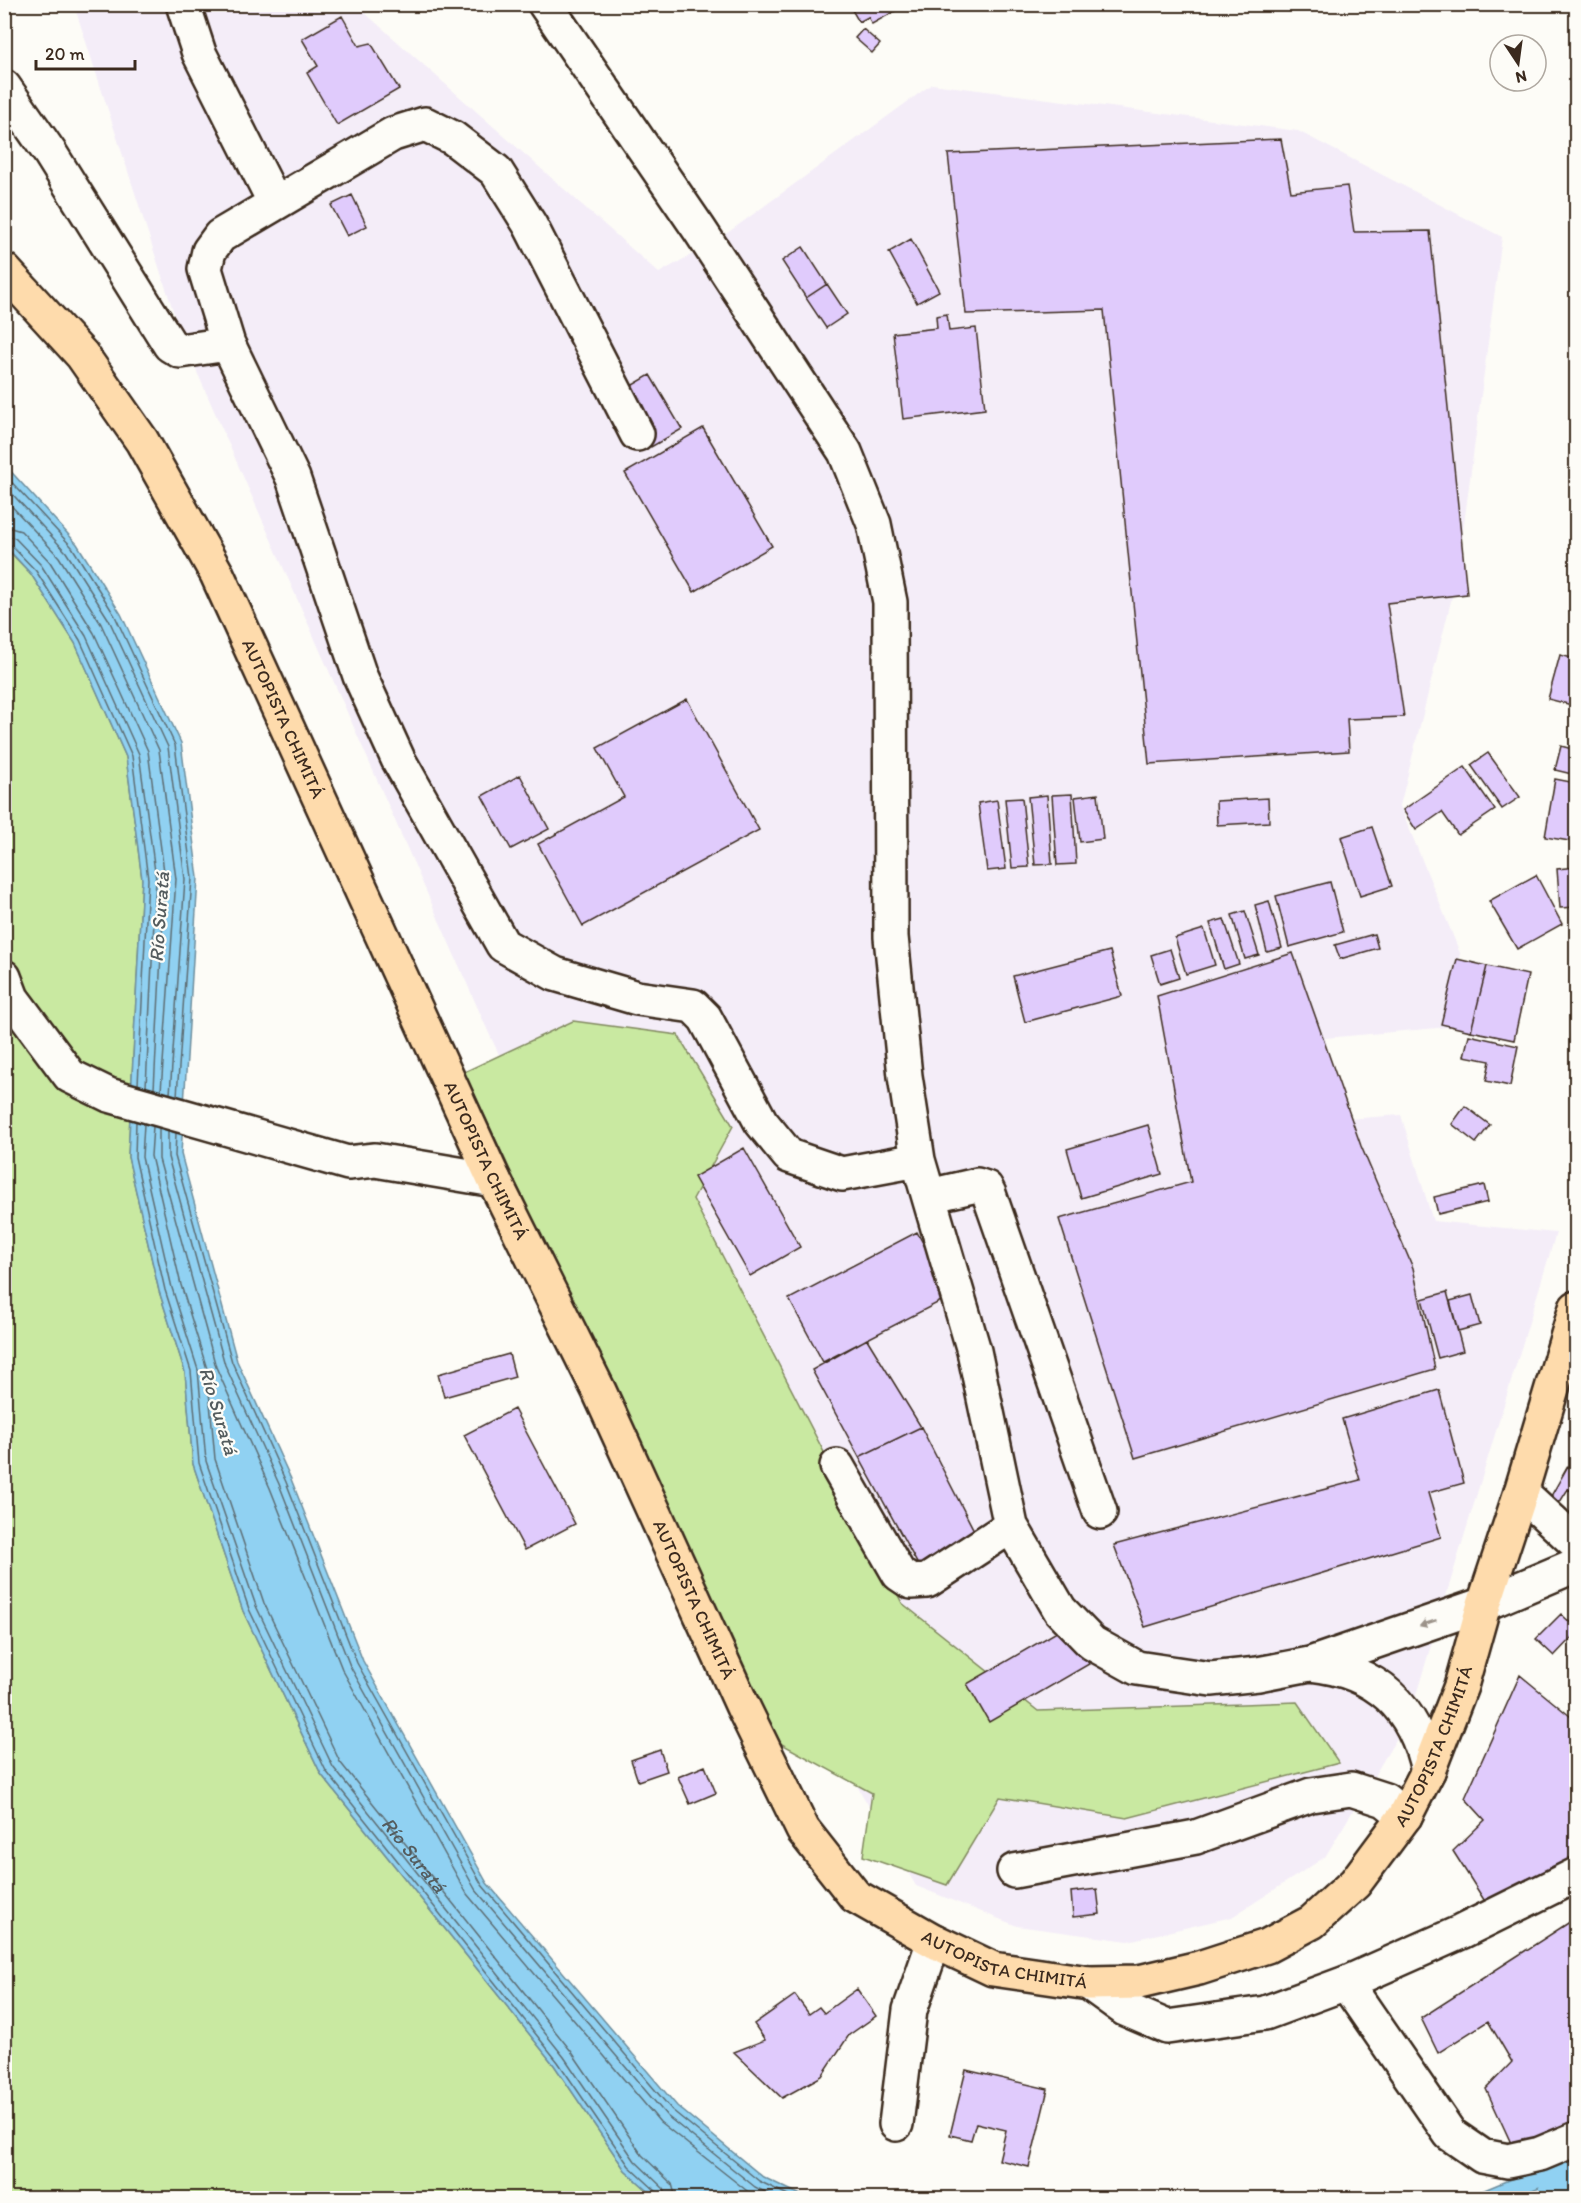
<svg xmlns="http://www.w3.org/2000/svg" width="1581" height="2203" font-family="Itim,sans-serif">
  <style>
    .built { fill: #f4edf8 }
    .green { fill: #c9e9a1; stroke: #828a60; stroke-width: 1.5 }
    .water { fill: #90d1f2; stroke: #6e8e9d; stroke-width: 1.5 }
    .lines { fill: none; stroke-linecap: round; stroke-linejoin: round }
    .shore { stroke: #5d6d73; stroke-width: 1.5 }
    .river { stroke: #90d1f2; stroke-width: 58 }
    .building { fill: #e0cbfc; stroke: #3b2a1e; stroke-width: 1.5 }
    .minor-casing { stroke: #3b2a1e; stroke-width: 38 }
    .highway-casing { stroke: #3b2a1e; stroke-width: 38 }
    .minor { stroke: #fdfcf7; stroke-width: 33 }
    .highway { stroke: #fedbac; stroke-width: 33 }
    .oneway { fill: #9c938a }
    .labels { text-anchor: middle; dominant-baseline: central; stroke-width: 4.5; stroke-linejoin: round; paint-order: stroke }
    .street-label { font-size: 18px; fill: #3b2a1e; stroke: #fdfcf7 }
    .water-label { font-size: 20px; font-style: italic; fill: #545c5e; stroke: #fdfcf7 }
  </style>
  <rect width="100%" height="100%" fill="#fdfcf7"/>
  <filter id="ink" filterUnits="userSpaceOnUse"><feTurbulence type="fractalNoise" baseFrequency=".0167" numOctaves="2"/><feDisplacementMap in="SourceGraphic" scale="12" xChannelSelector="R" yChannelSelector="G"/><feConvolveMatrix kernelMatrix="1 2 1 2 8 2 1 2 1" color-interpolation-filters="sRGB"/></filter>
  <g filter="url(#ink)">
    <!-- built -->
    <path class="built" d="M74 5H356L659 273 719 239 932 84 1298 131 1502 237 1457 577 1400 806 1460 953 1449 1027 1325 1038 1348 1119 1401 1115 1433 1221 1556 1233 1409 1718 1325 1857 1232 1917 1128 1941 1017 1926 916 1886 788 1669 487 1029 182 338Z"/>
    <!-- green -->
    <path class="green" d="M4 546 31 574 75 643 126 757 142 879 128 1157 159 1291 185 1372 193 1464 243 1611 321 1774 554 2065 625 2170 656 2198H5Z
      M573 1021 678 1035 733 1126 693 1199 902 1603 1038 1711 1297 1702 1339 1763 1127 1818 1000 1797 947 1885 863 1856 872 1793 778 1742 464 1072Z"/>
    <!-- water -->
    <path class="water" d="M5 465 77 544 121 614 181 743 198 878 181 1154 237 1361 291 1479 363 1661 487 1883 677 2106 763 2177 807 2198H656L625 2170 554 2065 321 1774 243 1611 193 1464 185 1372 159 1291 128 1157 142 879 126 757 75 643 31 574 5 546Z
      M1576 2152V2172L1513 2198H1465Z"/>
    <g class="lines">
      <!-- shore -->
      <g class="shore">
        <path d="M4 474 72 547 115 616 175 745 192 878 177 1096"/>
        <path d="M4 485 66 552 109 620 168 747 185 879 170 1094"/>
        <path d="M4 498 59 557 101 624 159 750 176 879 161 1091"/>
        <path d="M4 526 21 531 50 562 94 633 148 751 165 879 154 1089"/>
        <path d="M4 535 15 538 41 565 86 636 139 754 156 879 146 1087"/>
        <path d="M4 543 11 545 36 571 80 640 132 756 148 879 138 1085"/>
        <path d="M136 1121 135 1157 165 1290 191 1371 199 1463 249 1609 326 1771 558 2062 629 2166 657 2192 659 2198"/>
        <path d="M144 1124 142 1157 172 1288 198 1370 206 1461 256 1606 333 1767 564 2057 635 2161 664 2189 667 2198"/>
        <path id="s1" d="M153 1126 151 1156 181 1285 207 1369 215 1459 264 1603 340 1762 571 2051 642 2155 672 2184 676 2198"/>
        <path d="M159 1128V1159L216 1367 270 1488 342 1669 467 1894 660 2122 756 2198"/>
        <path d="M168 1131V1157L225 1365 279 1484 350 1666 475 1889 667 2116 755 2187 777 2198"/>
        <path d="M176 1133 175 1156 232 1362 286 1482 357 1663 482 1885 672 2110 759 2181 794 2198"/>
      </g>
      <!-- river -->
      <path class="river" d="M1566 2198 1576 2194"/>
    </g>
    <!-- building -->
    <path class="building" d="M861 4H893L897 10 872 24 868 17 859 22 852 10Z
      M342 16 359 46 371 43 399 89 337 125 307 73 318 66 302 39Z
      M863 29 880 44 872 53 855 38Z
      M1281 139 1291 192 1347 186 1354 232 1430 231 1467 594 1387 603 1404 717 1347 719 1349 751 1149 764 1104 310 966 314 948 154Z
      M352 195 367 226 347 236 331 205Z
      M911 239 939 291 917 303 889 252Z
      M803 247 827 284 806 298 782 261Z
      M827 284 847 314 826 328 806 298Z
      M947 314 949 331 976 328 985 409 903 419 893 333 937 328 936 316Z
      M650 375 682 429 651 447 619 393Z
      M703 428 772 546 694 592 625 473Z
      M1560 655 1576 659V706L1548 699Z
      M687 699 759 830 583 926 538 844 624 797 597 748Z
      M1561 746 1576 750V775L1555 770Z
      M1488 753 1520 797 1502 809 1471 765Z
      M1465 767 1495 810 1458 835 1442 812 1416 830 1403 810Z
      M520 775 549 829 511 849 482 796Z
      M1555 779 1576 783V842L1545 837Z
      M1072 794 1076 864 1057 865 1052 795Z
      M1098 794 1103 839 1080 842 1075 797Z
      M1047 795 1052 864 1035 865 1028 797Z
      M1022 798 1029 867 1012 868 1005 799Z
      M1268 798 1269 822 1217 825 1216 801Z
      M997 800 1006 869 987 871 978 803Z
      M1372 827 1392 886 1360 896 1341 837Z
      M1576 867V907L1560 908 1557 869Z
      M1536 875 1562 924 1517 949 1489 901Z
      M1330 882 1343 932 1289 947 1276 896Z
      M1269 901 1282 948 1267 952 1255 905Z
      M1245 911 1259 955 1245 959 1232 915Z
      M1224 919 1239 964 1224 969 1210 923Z
      M1204 929 1215 965 1186 974 1175 938Z
      M1374 934 1378 948 1340 959 1335 945Z
      M1170 949 1179 978 1160 984 1151 955Z
      M1110 951 1122 996 1025 1022 1013 976Z
      M1293 953 1361 1146 1413 1268 1435 1369 1135 1458 1059 1219 1191 1182 1157 996Z
      M1457 959 1487 966 1471 1031 1441 1024Z
      M1487 966 1528 975 1514 1040 1471 1031Z
      M1469 1035 1518 1046 1510 1086 1486 1081 1490 1061 1464 1056Z
      M1465 1106 1490 1125 1476 1143 1452 1124Z
      M1148 1125 1162 1174 1081 1198 1067 1149Z
      M744 1148 800 1247 750 1276 694 1177Z
      M1484 1185 1488 1202 1438 1214 1434 1197Z
      M917 1232 951 1296 823 1362 789 1299Z
      M1447 1292 1463 1351 1438 1358 1422 1299Z
      M1472 1295 1480 1325 1458 1331 1450 1301Z
      M867 1339 921 1427 859 1457 812 1370Z
      M509 1354 515 1377 444 1397 438 1374Z
      M1439 1390 1464 1483 1428 1493 1441 1537 1145 1627 1114 1545 1360 1480 1342 1419Z
      M514 1409 575 1524 525 1550 464 1435Z
      M921 1427 981 1544 923 1574 859 1457Z
      M1568 1466 1576 1471V1494L1568 1489 1555 1510 1546 1505Z
      M1561 1614 1576 1628V1633L1554 1656 1536 1639Z
      M1067 1626 1089 1664 989 1722 967 1684Z
      M1520 1675 1576 1721V1857L1491 1911 1453 1851 1485 1820 1465 1798Z
      M660 1750 667 1771 638 1781 631 1760Z
      M705 1766 716 1793 690 1804 678 1777Z
      M1097 1889 1100 1914 1073 1917 1071 1892Z
      M1576 1918V2119L1516 2154 1486 2089 1512 2062 1488 2021 1438 2053 1421 2018Z
      M857 1989 876 2016 849 2035 822 2076 782 2098 734 2052 765 2040 754 2024 795 1995 809 2014 819 2007 824 2013Z
      M966 2070 1048 2089 1029 2167 999 2160 1006 2130 976 2123 971 2140 950 2135Z"/>
    <g class="lines">
      <defs>
        <path id="minor" d="M183 4 199 53 275 203
          M545 4 699 229 845 452 874 524 890 602 891 937 905 1076 918 1160 974 1351 1011 1526 1060 1610 1092 1643 1137 1668 1211 1679 1258 1674 1310 1664 1484 1604 1576 1565
          M4 87 50 153 170 345 180 351 228 344
          M637 434 530 225 496 171 453 138 425 124 393 134 220 236 209 251 205 269 228 344 293 478 360 676 398 759 503 945 555 974 637 998 693 1006 705 1018 761 1122 789 1156 842 1174 918 1160
          M4 977 12 998 70 1076 109 1095 348 1163 375 1160 494 1180
          M929 1196 977 1185 986 1188 989 1194 1100 1512
          M837 1466 899 1574 911 1582 927 1581 1011 1526
          M1521 1492 1576 1543
          M1311 1664C1377 1671 1415 1707 1428 1771
          M1014 1871 1196 1837 1311 1795 1351 1789 1385 1800 1405 1816
          M1089 1983 1125 2009 1167 2027 1265 2013 1346 1983 1461 1932 1576 1875
          M1346 1983 1450 2134 1482 2156 1508 2161 1540 2154 1576 2139
          M896 2124 910 2010 934 1941"/>
        <g id="highway">
          <path id="s2" d="M4 270 82 355 142 441 217 574 494 1180 599 1391 743 1707 803 1830 855 1896 934 1941 993 1969 1089 1983 1139 1982 1199 1968 1267 1946 1312 1922 1355 1883 1405 1816 1428 1771 1461 1686 1484 1604 1521 1492 1576 1308"/>
        </g>
      </defs>
      <!-- minor casing -->
      <use href="#minor" class="minor-casing"/>
      <!-- highway casing -->
      <use href="#highway" class="highway-casing"/>
      <!-- minor -->
      <use href="#minor" class="minor"/>
      <!-- highway -->
      <use href="#highway" class="highway"/>
    </g>
    <!-- one-way arrows -->
    <defs><path id="oneway-solid" d="M-6-.8H1V-3.2L6.5 0L1 3.2V.8H-6Z" transform="scale(1.5)"/></defs>
    <use class="oneway" href="#oneway-solid" transform="translate(1428 1623) rotate(161)"/>
  </g>
  <g class="labels">
    <!-- street labels -->
    <g class="street-label">
      <text stroke="none"><textPath href="#s2" startOffset="532">AUTOPISTA CHIMITÁ</textPath></text>
      <text stroke="none"><textPath href="#s2" startOffset="1018">AUTOPISTA CHIMITÁ</textPath></text>
      <text stroke="none"><textPath href="#s2" startOffset="1504">AUTOPISTA CHIMITÁ</textPath></text>
      <text stroke="none"><textPath href="#s2" startOffset="2548">AUTOPISTA CHIMITÁ</textPath></text>
      <text stroke="none"><textPath href="#s2" startOffset="2008">AUTOPISTA CHIMITÁ</textPath></text>
    </g>
    <!-- water labels -->
    <g class="water-label">
      <text transform="translate(159 917) rotate(-86)">Río Suratá</text>
      <text transform="translate(219 1411) rotate(73)">Río Suratá</text>
      <text stroke="none"><textPath href="#s1" startOffset="788">Río Suratá</textPath></text>
    </g>
  </g>
  <!-- margin -->
  <rect width="1581" height="2203" fill="none" stroke="#fdfcf7" stroke-width="24"/>
  <rect x="12" y="12" width="1557" height="2179" fill="none" stroke="#3b2a1e" stroke-width="2" filter="url(#ink)"/>
  <!-- north arrow -->
  <g transform="translate(1518 63) rotate(167)"><circle r="28" fill="#fdfcf7" stroke="#afa8a0" stroke-width="1.5"/>
  <path d="M0-4.5L10 22L0 15L-10 22Z" fill="#3b2a1e"/>
  <text y="-9" font-size="16" font-weight="bold" text-anchor="middle" fill="#3b2a1e">N</text>
  </g>
  <!-- scale -->
  <path d="M36 60v9h99v-9" fill="none" stroke="#3b2a1e" stroke-width="3"/>
  <text x="45" y="60" font-size="18" fill="#3b2a1e" stroke="#fdfcf7" stroke-width="4.5" paint-order="stroke">20 m</text>
</svg>
